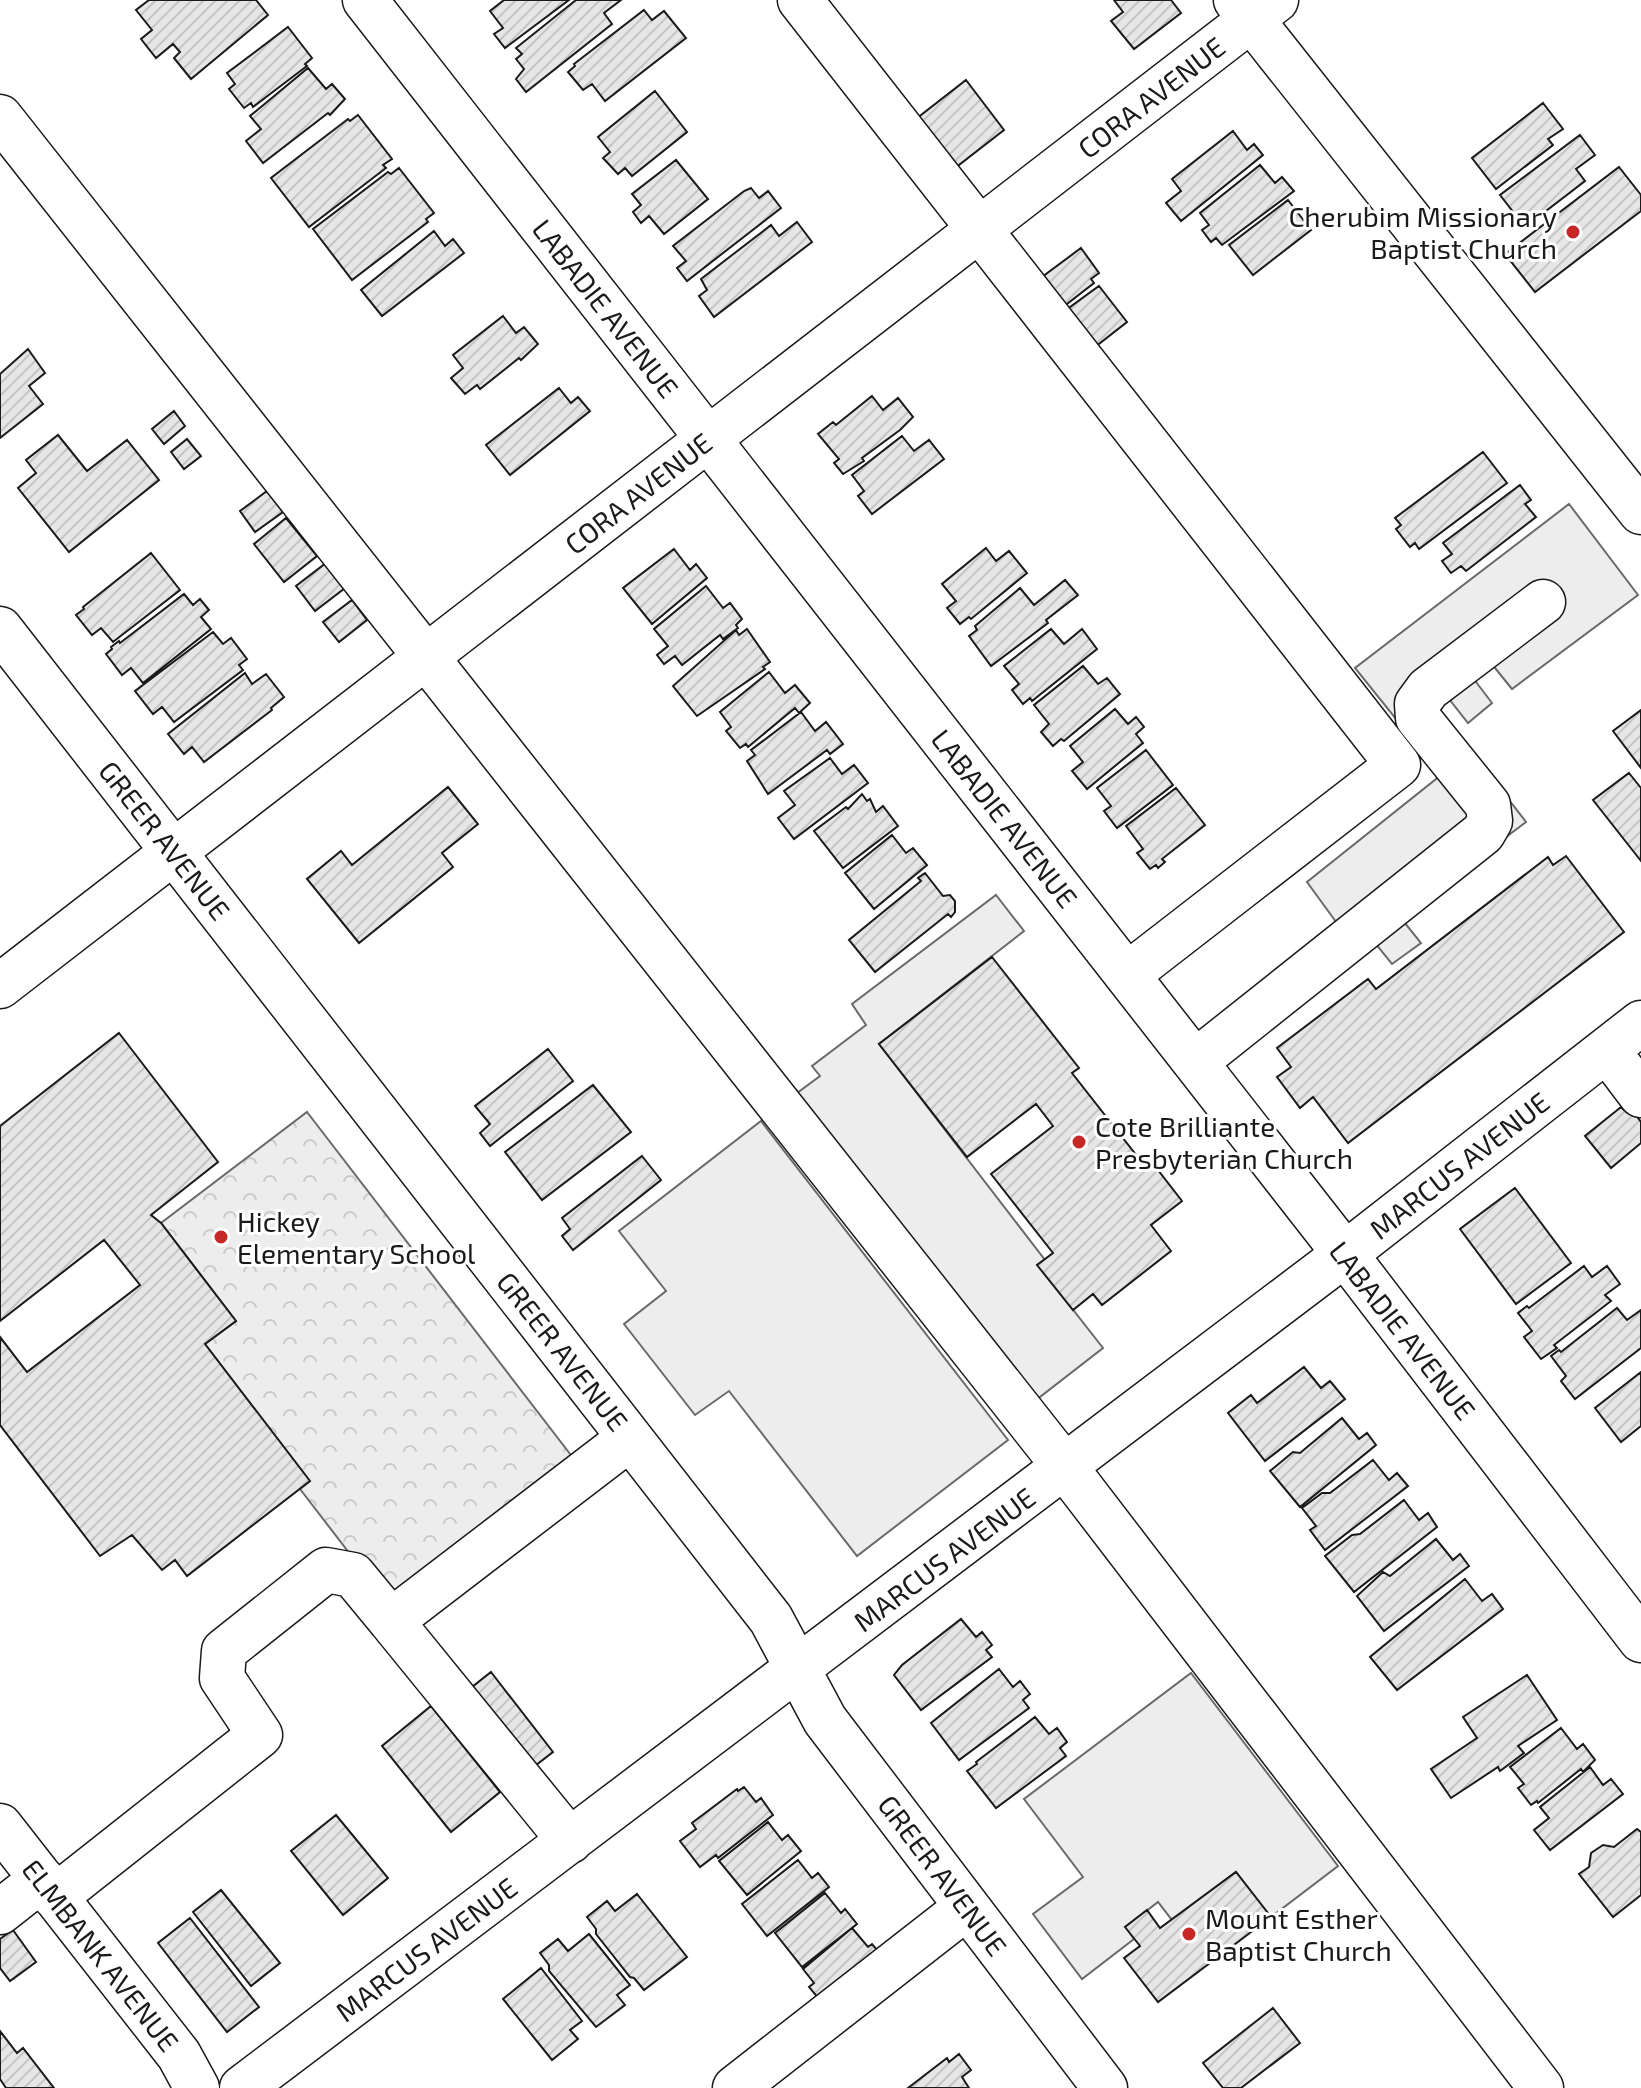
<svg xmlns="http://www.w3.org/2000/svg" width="1641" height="2088" font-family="'Exo 2',sans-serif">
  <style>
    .park { fill: url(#park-crowns); stroke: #6a6a6a; stroke-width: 2 }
    .built { fill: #ededed; stroke: #6a6a6a; stroke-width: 2 }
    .building { fill: url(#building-hatch); stroke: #1a1a1a; stroke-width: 2 }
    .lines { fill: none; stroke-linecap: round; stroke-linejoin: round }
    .minor-casing { stroke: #1a1a1a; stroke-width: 47 }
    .minor { stroke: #fff; stroke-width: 44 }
    .poi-dot { fill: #c62828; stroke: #fff; stroke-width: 3 }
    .labels { text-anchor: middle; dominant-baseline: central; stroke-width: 6; stroke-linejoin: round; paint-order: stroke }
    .street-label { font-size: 28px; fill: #1a1a1a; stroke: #fff }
    .poi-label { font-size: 28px; fill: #1a1a1a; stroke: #fff; text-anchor: start }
  </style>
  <defs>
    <pattern id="park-crowns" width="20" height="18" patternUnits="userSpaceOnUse" patternTransform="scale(2)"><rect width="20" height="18" fill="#ededed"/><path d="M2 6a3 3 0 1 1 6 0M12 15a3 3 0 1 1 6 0" fill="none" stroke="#cbcbcb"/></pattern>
    <pattern id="building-hatch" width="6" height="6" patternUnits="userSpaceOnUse" patternTransform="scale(2)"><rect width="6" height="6" fill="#e6e6e6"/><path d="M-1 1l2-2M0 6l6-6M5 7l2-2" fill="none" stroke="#c5c5c5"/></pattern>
  </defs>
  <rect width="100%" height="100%" fill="#fff"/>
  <!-- park -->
  <path class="park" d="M307 1112 577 1463 409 1591 380 1593 300 1489 309 1481 205 1344 236 1321 161 1223Z"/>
  <!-- built -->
  <path class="built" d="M1569 504 1638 595 1512 689 1491 663 1473 678 1492 703 1468 723 1449 699 1439 704 1441 712 1526 822 1400 917 1421 943 1392 964 1371 938 1355 948 1307 882 1441 775 1355 668Z
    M996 895 1024 931 879 1044 1045 1260 1038 1265 1103 1348 1036 1400 789 1099 820 1076 812 1066 866 1025 852 1004Z
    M761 1121 1008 1440 857 1556 729 1391 695 1415 624 1324 666 1291 619 1231Z
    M1191 1673 1338 1866 1271 1917 1236 1872 1172 1920 1158 1902 1126 1927 1134 1939 1082 1979 1033 1914 1083 1877 1024 1799Z"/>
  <!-- building -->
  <path class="building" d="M149 0H256L268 15 191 79 174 58 180 52 173 44 156 58 141 39 152 30 136 10Z
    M504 0H569L505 48 494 34 503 28 490 11Z
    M576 0H621L604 13 612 24 526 92 516 79 524 69 516 59 522 54 516 48Z
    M1114 0H1171L1181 13 1134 49 1111 21 1123 12Z
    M644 10 652 20 664 11 686 38 605 101 592 84 583 90 568 72 575 66 574 64Z
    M288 27 312 58 305 64 307 66 253 107 251 103 244 108 229 89 235 84 227 73Z
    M308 68 326 89 332 84 345 99 330 115 328 113 263 163 246 141 261 129 250 116Z
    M966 80 1004 130 955 168 916 119Z
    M655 91 687 132 632 176 625 168 618 174 603 158 610 152 598 137Z
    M1543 103 1563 129 1548 139 1553 145 1496 189 1472 158Z
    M358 115 392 159 383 165 386 168 309 227 271 178 348 119 350 121Z
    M1233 131 1247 150 1254 144 1263 155 1181 221 1166 203 1181 191 1172 179Z
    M1580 135 1595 155 1576 169 1585 181 1525 227 1500 195Z
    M676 160 708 199 664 234 649 216 641 223 633 212 641 205 632 194Z
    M1260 165 1275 183 1282 177 1294 191 1222 245 1216 238 1211 242 1202 230 1209 225 1200 213Z
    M1619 167 1641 195V211L1535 292 1505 254Z
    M399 168 434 213 426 219 428 222 352 280 313 229 388 172 391 174Z
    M751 188 759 198 768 191 781 208 687 281 677 268 686 261 673 246 744 191Z
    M1288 200 1311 230 1253 275 1229 245Z
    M797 222 812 242 714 317 699 296 707 290 701 279 771 225 779 236Z
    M434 231 445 246 453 239 464 253 382 316 361 290Z
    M1081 248 1099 273 1091 279 1094 283 1063 307 1042 277Z
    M1099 286 1127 322 1095 347 1066 310Z
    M503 316 516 333 524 327 538 344 521 360 519 358 480 389 477 385 465 394 451 378 463 368 453 355Z
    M28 349 45 373 29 386 43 404 0 438V374Z
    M559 388 571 403 578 397 590 411 510 475 486 445Z
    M872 396 883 410 898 398 913 417 900 430 862 458 864 461 843 474 834 463 839 459 818 434 833 422 836 425Z
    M174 411 185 426 164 444 152 429Z
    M58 435 87 471 127 440 159 480 69 552 18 488 36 473 26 460Z
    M902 436 914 451 929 440 944 459 872 514 858 496 864 491 852 475Z
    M187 439 201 456 184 469 171 452Z
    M1483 452 1507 483 1419 549 1415 543 1410 547 1396 529 1401 525 1395 518Z
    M1520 485 1531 500 1525 504 1536 517 1466 571 1461 566 1451 573 1442 561 1452 554 1443 543Z
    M267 491 283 512 255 532 240 511Z
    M286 518 317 556 284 582 254 544Z
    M986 548 996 561 1009 551 1027 573 971 619 969 617 960 624 947 608 956 601 942 584Z
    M674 549 690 570 696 564 707 578 652 624 623 588Z
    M151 553 180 590 113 642 101 628 92 635 76 615 84 609 83 607Z
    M326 563 345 588 315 611 296 586Z
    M1065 580 1078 595 1046 620 1048 623 991 666 969 636 977 630 975 626 1020 588 1034 605Z
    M706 586 723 608 730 603 742 619 736 625 738 628 723 639 720 635 682 665 675 656 664 664 657 655 668 646 654 629Z
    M184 594 193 605 200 599 209 610 201 617 211 629 143 683 131 668 122 675 106 654 112 649 111 647 119 641 120 643Z
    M352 600 367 620 339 642 323 622Z
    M747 629 770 662 763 667 765 669 697 716 673 686 736 630 739 635Z
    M1051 629 1064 644 1082 629 1097 649 1032 701 1030 698 1023 704 1012 690 1019 684 1004 666Z
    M213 632 223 644 231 638 247 659 239 665 243 670 174 722 162 707 153 714 135 691Z
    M1083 666 1098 684 1107 678 1120 694 1064 741 1061 739 1053 746 1041 732 1049 724 1034 705Z
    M769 672 785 693 795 685 810 703 799 713 795 708 748 747 746 744 740 748 726 731 731 727 720 712Z
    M245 673 252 684 266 674 284 697 271 708 272 710 204 762 192 747 184 754 168 734Z
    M1115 709 1128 724 1136 717 1144 727 1136 734 1143 743 1087 789 1072 771 1083 762 1070 746Z
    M1641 710V768L1613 731Z
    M801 712 815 731 826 722 843 744 830 754 827 750 768 794 747 761 755 755 751 750Z
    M1146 750 1173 785 1117 828 1104 811 1111 806 1097 788Z
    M830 758 842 774 854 765 868 783 794 839 778 818 795 805 784 791Z
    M1629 773 1641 788V861L1593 800Z
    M448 787 478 824 442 853 453 867 359 943 307 879 341 851 352 865Z
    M1176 788 1205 825 1162 859 1165 862 1158 868 1156 865 1150 869 1137 853 1143 849 1126 826Z
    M862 794 867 801 870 799 876 812 883 806 898 826 843 868 814 831 846 807 848 809Z
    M892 835 906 853 913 848 927 865 874 909 845 873Z
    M1566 856 1624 932 1348 1143 1313 1097 1300 1108 1277 1077 1291 1067 1277 1048 1368 979 1376 989 1548 857 1553 865Z
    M925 873 943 896 950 895 955 901V912L951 917 948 914 875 972 849 940 921 881 918 878Z
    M992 957 1079 1068 1072 1073 1148 1170 1154 1165 1182 1201 1151 1225 1171 1251 1102 1305 1093 1294 1073 1310 1037 1265 1053 1253 991 1174 1053 1126 1036 1104 967 1157 879 1044Z
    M119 1033 218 1162 151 1215 161 1223 236 1321 205 1344 310 1481 187 1576 175 1560 162 1570 132 1535 100 1556 0 1425V1337L27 1372 140 1285 104 1240 0 1321V1126Z
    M548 1049 573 1081 490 1146 480 1133 490 1124 475 1106Z
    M593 1085 631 1132 542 1200 505 1152Z
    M1629 1106 1641 1122V1143L1611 1168 1585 1136 1621 1107 1624 1110Z
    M642 1156 661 1180 573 1250 562 1236 570 1229 562 1218Z
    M1515 1188 1571 1263 1516 1304 1460 1229Z
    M1584 1266 1592 1277 1607 1266 1620 1284 1605 1295 1611 1301 1554 1345 1557 1348 1541 1359 1524 1337 1532 1331 1518 1313 1527 1306 1529 1308Z
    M1617 1308 1627 1320 1641 1310V1348L1575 1399 1561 1381 1566 1376 1551 1356 1559 1350 1561 1352Z
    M1304 1367 1321 1388 1330 1381 1345 1399 1265 1461 1228 1413 1251 1395 1257 1403Z
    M1641 1372V1426L1621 1442 1595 1408Z
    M1342 1418 1359 1439 1367 1433 1376 1445 1300 1507 1270 1471 1293 1452 1300 1453Z
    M1373 1460 1389 1480 1397 1473 1408 1486 1325 1550 1310 1530 1316 1526 1302 1508 1322 1493H1330Z
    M1404 1500 1419 1520 1428 1513 1437 1527 1354 1592 1325 1556 1352 1535 1360 1534Z
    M1436 1539 1453 1560 1460 1554 1469 1566 1384 1631 1357 1596 1383 1572 1390 1576Z
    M1465 1579 1482 1601 1492 1594 1503 1609 1397 1690 1370 1657Z
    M961 1619 976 1637 982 1632 992 1645 986 1650 992 1657 921 1710 894 1675 902 1665Z
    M999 1669 1013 1687 1020 1681 1030 1694 1023 1700 1029 1708 959 1760 931 1723Z
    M491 1672 553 1752 523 1775 462 1695Z
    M1527 1675 1557 1720 1518 1746 1524 1753 1500 1771 1498 1767 1451 1798 1431 1769 1477 1738 1463 1717Z
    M431 1706 500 1792 451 1832 382 1746Z
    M1035 1717 1049 1734 1057 1728 1067 1742 1060 1748 1066 1756 996 1808 967 1771 977 1764 976 1762Z
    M1561 1728 1577 1749 1583 1744 1595 1760 1583 1772 1581 1769 1538 1803 1537 1801 1531 1805 1518 1788 1524 1784 1510 1767Z
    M1590 1767 1603 1785 1611 1779 1623 1794 1550 1850 1534 1830 1549 1818 1540 1807Z
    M744 1787 756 1802 761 1798 773 1815 718 1858 716 1855 700 1867 680 1841 696 1829 692 1823 737 1789 738 1791Z
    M336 1815 388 1878 343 1915 291 1851Z
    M768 1822 782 1840 788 1835 801 1851 747 1895 719 1861Z
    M1637 1829 1641 1832V1895L1613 1917 1579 1874 1589 1867 1591 1853 1603 1845 1614 1847Z
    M798 1860 812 1878 818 1873 829 1887 767 1936 742 1904Z
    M1236 1872 1271 1917 1158 2002 1124 1958 1140 1946 1125 1927 1147 1910 1160 1928Z
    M221 1890 280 1963 251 1986 193 1912Z
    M825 1893 841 1913 845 1909 857 1924 802 1967 775 1933Z
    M637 1894 687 1957 644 1990 634 1978 630 1977 596 1934V1929L587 1917 607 1901 615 1911Z
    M190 1918 259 2007 227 2032 158 1943Z
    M852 1928 868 1947 872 1944 886 1960 823 2004 809 1987 814 1983 803 1969Z
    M13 1930 36 1962 10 1981 0 1968V1939Z
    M589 1934 630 1985 617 1995 625 2005 596 2027 549 1971V1965L540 1953 558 1939 568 1951Z
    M541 1968 582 2021 570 2030 578 2039 552 2060 503 1999Z
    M1273 2008 1300 2043 1241 2088H1223L1203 2063Z
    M0 2031 17 2053 23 2048 54 2088H6L0 2079Z
    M959 2054 971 2070 962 2077 969 2088H908L947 2058 949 2062Z"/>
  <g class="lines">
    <defs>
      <path id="minor" d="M365 0 1345 1254 1641 1640
        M800 0 1398 765 1127 975
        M1236 0 1641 512
        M0 117 1065 1467 1541 2088
        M0 629 771 1619 825 1720 1105 2088
        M0 986 1276 0
        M1607 1050 1641 1095
        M1195 1062 1483 833 1490 821 1488 805 1418 718 1417 704 1428 689 1543 602
        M391 1621 570 1841
        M0 1826 179 2055 197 2088
        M55 1897 260 1735 222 1678 224 1651 326 1570 353 1575 391 1621 630 1438
        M0 1912 42 1879
        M242 2088 1345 1254 1641 1023
        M735 2088 967 1907"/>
    </defs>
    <!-- minor casing -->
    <use href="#minor" class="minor-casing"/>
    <!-- minor -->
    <use href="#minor" class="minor"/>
  </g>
  <!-- markers -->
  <g class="poi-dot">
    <circle cx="1573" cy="232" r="8"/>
    <circle cx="1079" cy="1142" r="8"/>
    <circle cx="221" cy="1237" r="8"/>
    <circle cx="1189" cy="1934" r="8"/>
  </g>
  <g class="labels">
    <!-- street labels -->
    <g class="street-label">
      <text transform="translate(1151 97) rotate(-38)">CORA AVENUE</text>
      <text transform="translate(606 308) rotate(52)">LABADIE AVENUE</text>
      <text transform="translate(638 493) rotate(-38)">CORA AVENUE</text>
      <text transform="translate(1005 818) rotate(52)">LABADIE AVENUE</text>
      <text transform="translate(165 840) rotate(52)">GREER AVENUE</text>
      <text transform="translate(1459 1165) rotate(-38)">MARCUS AVENUE</text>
      <text transform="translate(1403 1330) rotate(52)">LABADIE AVENUE</text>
      <text transform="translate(563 1351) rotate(52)">GREER AVENUE</text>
      <text transform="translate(944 1559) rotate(-37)">MARCUS AVENUE</text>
      <text transform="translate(943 1875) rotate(53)">GREER AVENUE</text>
      <text transform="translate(426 1949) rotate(-37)">MARCUS AVENUE</text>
      <text transform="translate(101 1955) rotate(52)">ELMBANK AVENUE</text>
    </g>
    <!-- poi labels -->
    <g class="poi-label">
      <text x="1557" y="216" text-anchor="end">Cherubim Missionary<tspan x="1557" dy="32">Baptist Church</tspan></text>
      <text x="1095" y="1126">Cote Brilliante<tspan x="1095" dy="32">Presbyterian Church</tspan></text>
      <text x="237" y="1221">Hickey<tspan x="237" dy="32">Elementary School</tspan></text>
      <text x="1205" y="1918">Mount Esther<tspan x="1205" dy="32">Baptist Church</tspan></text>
    </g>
  </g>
</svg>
